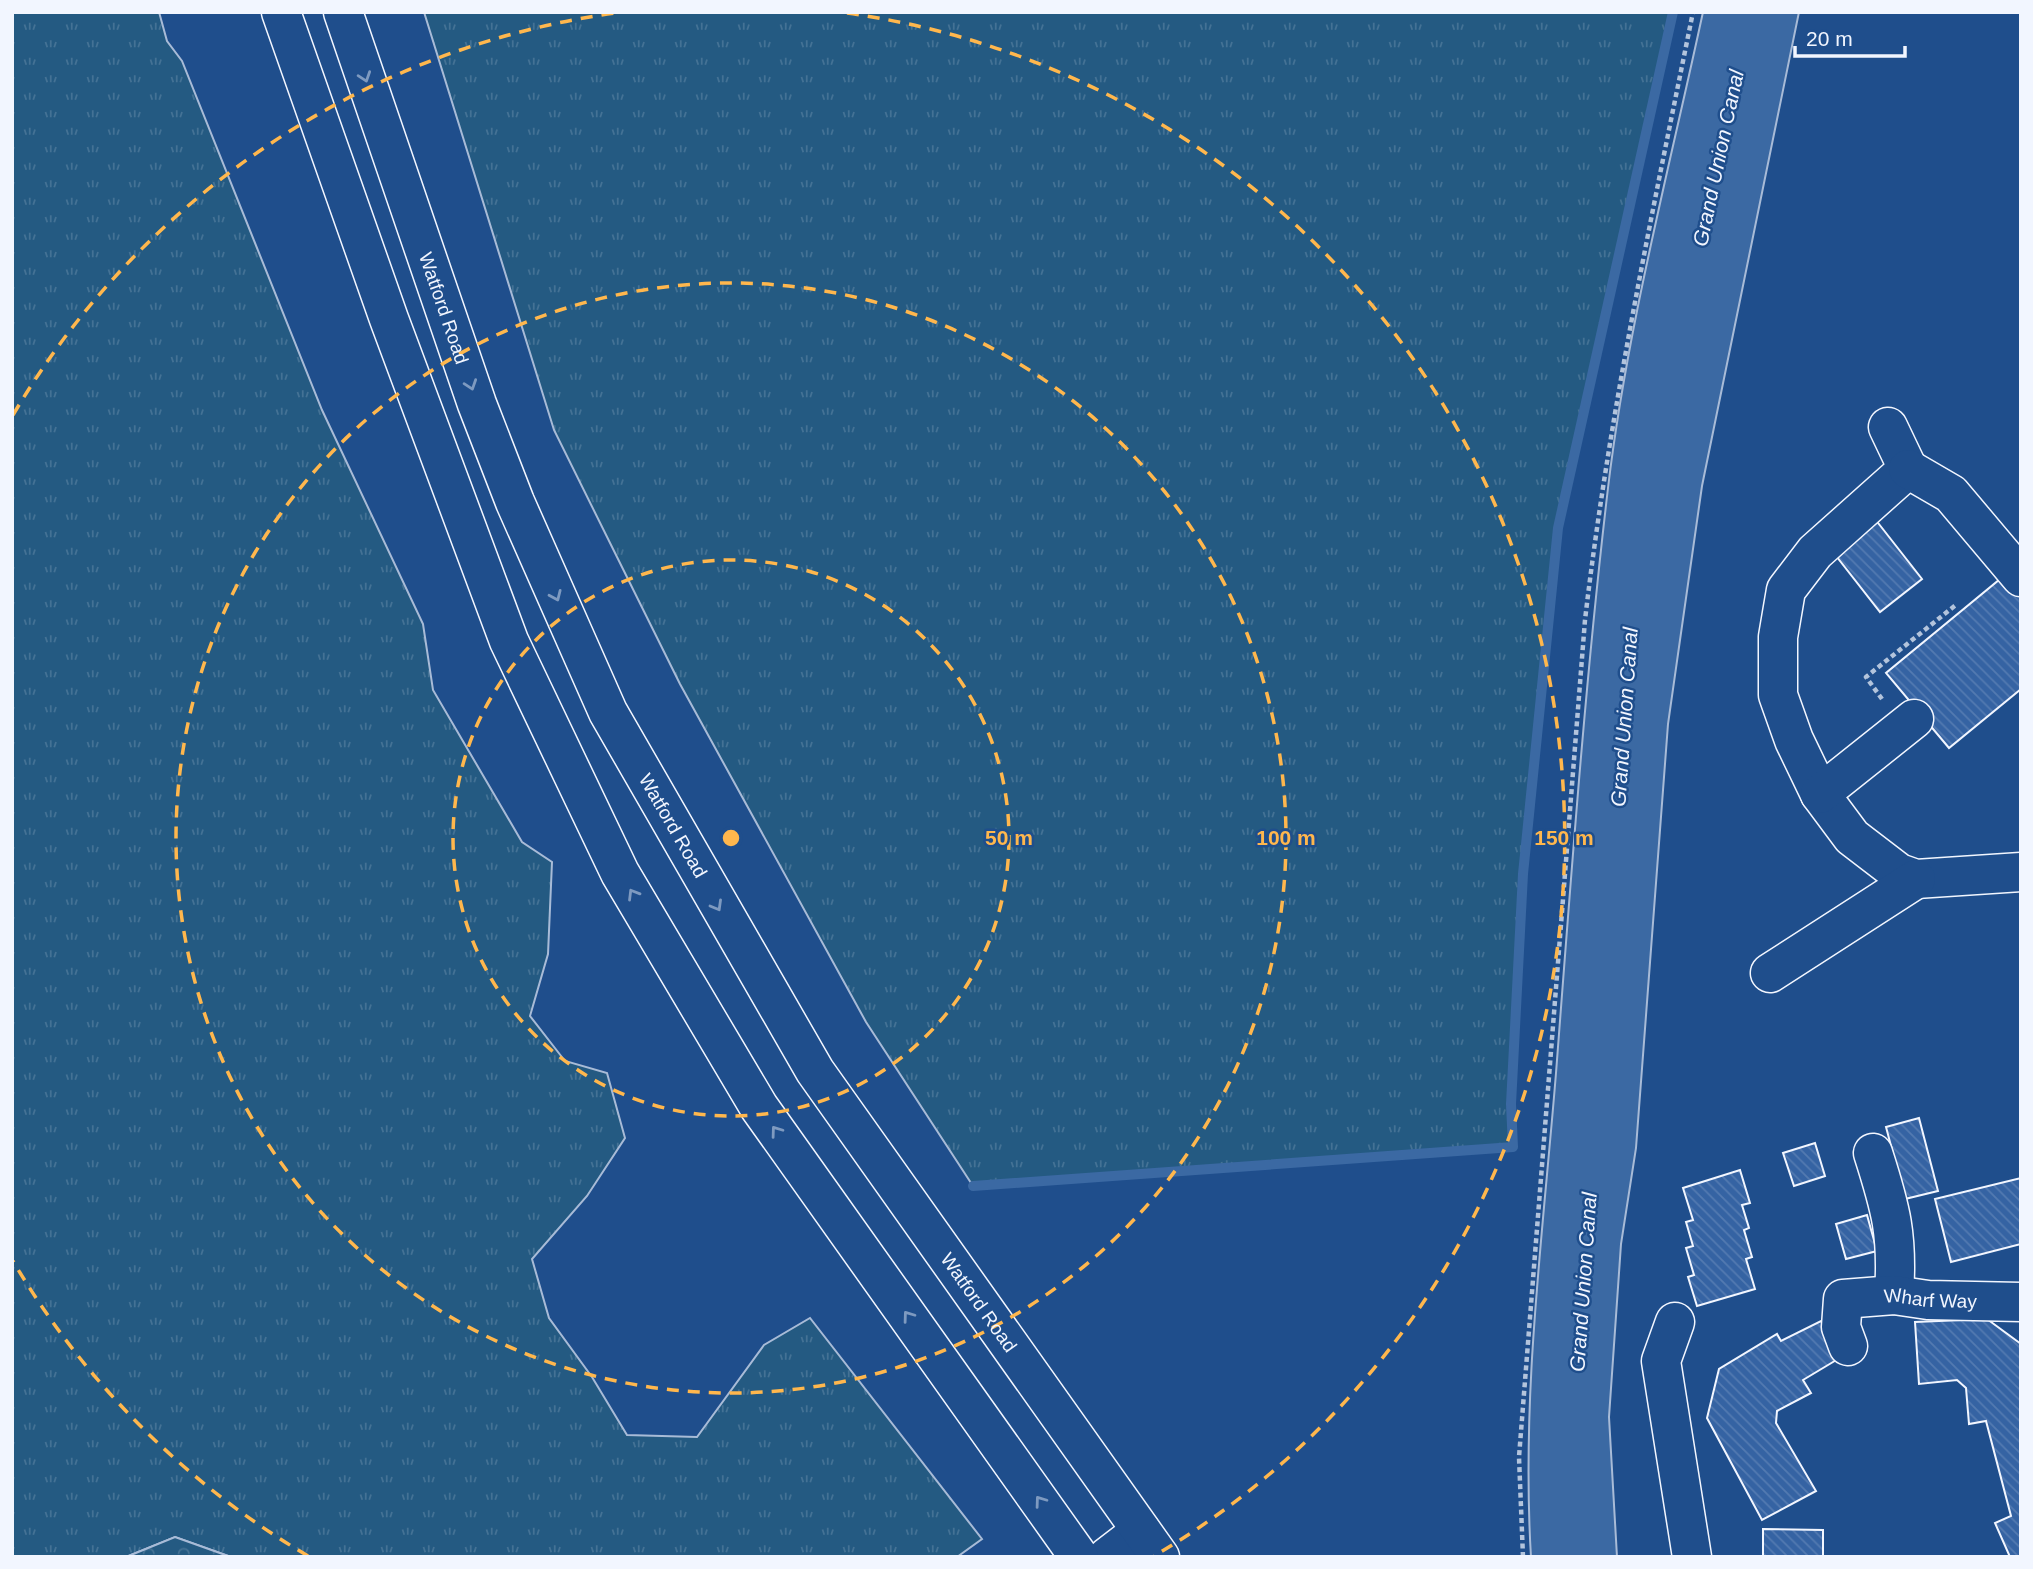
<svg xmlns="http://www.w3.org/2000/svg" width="2033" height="1569" font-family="Arial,sans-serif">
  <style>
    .grass { fill: url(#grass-tufts); stroke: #a8bbd7; stroke-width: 2 }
    .forest { fill: url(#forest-crowns); stroke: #a8bbd7; stroke-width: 2 }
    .water { fill: #3b69a3; stroke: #a8bbd7; stroke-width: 2 }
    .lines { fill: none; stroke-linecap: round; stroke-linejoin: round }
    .stream { stroke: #3b69a3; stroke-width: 10 }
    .building { fill: url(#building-back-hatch); stroke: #f2f6ff; stroke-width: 2 }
    .minor-casing { stroke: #f2f6ff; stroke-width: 41 }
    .highway-casing { stroke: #f2f6ff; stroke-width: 41 }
    .path { stroke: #b3c4dc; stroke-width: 4.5; stroke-dasharray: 5 3.5; stroke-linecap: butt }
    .minor { stroke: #1f4e8c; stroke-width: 38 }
    .highway { stroke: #1f4e8c; stroke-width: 38 }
    .oneway { stroke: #7e9ac0 }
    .ring { fill: none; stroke: #ffb74d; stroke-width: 3.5; stroke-dasharray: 12 9 }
    .labels { text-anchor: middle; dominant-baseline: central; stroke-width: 5; stroke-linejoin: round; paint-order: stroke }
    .street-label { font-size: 19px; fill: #f2f6ff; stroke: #1f4e8c }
    .water-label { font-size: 21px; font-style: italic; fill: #f2f6ff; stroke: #1f4e8c }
    .centre { fill: #ffb74d; stroke: #1f4e8c; stroke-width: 3.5 }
    .ring-label { font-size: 21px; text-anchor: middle; font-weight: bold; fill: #ffb74d; stroke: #1f4e8c; stroke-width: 5; stroke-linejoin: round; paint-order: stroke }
  </style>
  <defs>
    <pattern id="grass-tufts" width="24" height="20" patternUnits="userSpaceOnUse" patternTransform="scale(1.75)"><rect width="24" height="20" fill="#245a82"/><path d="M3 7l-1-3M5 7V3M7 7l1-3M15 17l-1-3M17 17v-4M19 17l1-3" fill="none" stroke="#447295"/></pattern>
    <pattern id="forest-crowns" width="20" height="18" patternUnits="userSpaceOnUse" patternTransform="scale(1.75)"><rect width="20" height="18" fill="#245a82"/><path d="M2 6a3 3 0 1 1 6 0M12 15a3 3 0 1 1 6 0" fill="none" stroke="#447295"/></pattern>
    <pattern id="building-back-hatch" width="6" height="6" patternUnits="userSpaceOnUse" patternTransform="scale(1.75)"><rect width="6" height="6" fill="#3563a3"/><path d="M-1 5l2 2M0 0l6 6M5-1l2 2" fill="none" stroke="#537ab1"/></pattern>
  </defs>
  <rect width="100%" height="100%" fill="#1f4e8c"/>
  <!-- grass -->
  <path class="grass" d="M12 12H159L167 41 182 61 322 410 423 624 433 690 522 842 552 862 548 954 530 1016 565 1061 607 1073 625 1138 587 1196 532 1259 549 1318 592 1377 627 1435 697 1437 764 1345 810 1318 982 1539 957 1557H231L175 1537 126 1557H12Z
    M424 12H1673L1558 528 1523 875 1511 1104 1513 1147 973 1186 866 1022 680 684 554 430Z"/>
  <!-- forest -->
  <path class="forest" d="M175 1537 231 1557H126Z"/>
  <!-- water -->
  <path class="water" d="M1703 12H1799L1702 486 1668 724 1636 1148 1621 1244 1609 1417 1617 1557H1531C1521 1395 1543 1234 1556 1073 1571 878 1585 682 1608 488 1627 328 1669 170 1703 12Z"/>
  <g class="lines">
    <!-- stream -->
    <path class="stream" d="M973 1186 1513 1147 1511 1104 1523 874 1558 528 1673 12"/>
  </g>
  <!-- building -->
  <path class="building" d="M1875 519 1922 579 1880 612 1833 552Z
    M2005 575 2021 594V689L1949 748 1886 673Z
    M1919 1118 1938 1191 1905 1199 1886 1127Z
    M1815 1143 1825 1176 1794 1186 1783 1153Z
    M1740 1170 1750 1203 1742 1205 1749 1228 1744 1230 1752 1257 1746 1259 1755 1289 1697 1306 1688 1277 1694 1275 1686 1248 1693 1246 1686 1222 1693 1220 1683 1188Z
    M2021 1178V1244L1951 1262 1935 1199Z
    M1867 1215 1877 1251 1846 1259 1836 1224Z
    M1987 1319 2021 1344V1557H2010L1995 1523 2011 1516 1986 1421 1969 1424 1966 1388 1957 1380 1919 1384 1915 1322Z
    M1821 1321 1843 1356 1803 1380 1811 1393 1777 1411 1776 1423 1816 1491 1762 1520 1707 1418 1719 1369 1777 1334 1781 1341Z
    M1763 1529 1823 1530V1557H1763Z"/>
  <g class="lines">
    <defs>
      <g id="minor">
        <path d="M1888 427 1908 469 1815 552 1786 590 1778 637V695L1794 740 1820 794 1852 837 1899 873 1916 879 2021 872"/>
        <path d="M1908 469 1951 494 2021 577"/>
        <path d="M1820 794 1914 719"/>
        <path d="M1770 973 1916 879"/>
        <path d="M1873 1153C1891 1209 1898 1235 1894 1295"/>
        <path d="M1675 1322 1661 1361 1692 1557"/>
        <path id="s1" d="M1848 1346 1841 1327 1843 1299 1894 1295 1928 1300 2021 1302"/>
        <path d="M1107 1557 1141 1531"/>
      </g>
      <g id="highway">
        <path d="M281 12 389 319 509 641 620 873 759 1107 1079 1557"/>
        <path id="s2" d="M343 12 477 404 515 502 608 712 815 1071 1160 1557"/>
      </g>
    </defs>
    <!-- minor casing -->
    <use href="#minor" class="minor-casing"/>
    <!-- highway casing -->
    <use href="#highway" class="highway-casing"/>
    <!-- path -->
    <path class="path" d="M1882 699 1866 677 1957 604
      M1523 1557 1519 1457 1585 620C1609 415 1652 214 1693 12"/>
    <!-- minor -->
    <use href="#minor" class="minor"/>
    <!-- highway -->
    <use href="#highway" class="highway"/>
  </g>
  <!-- one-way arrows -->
  <defs><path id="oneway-chevron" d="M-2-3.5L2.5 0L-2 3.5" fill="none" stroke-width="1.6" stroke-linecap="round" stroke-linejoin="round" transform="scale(1.75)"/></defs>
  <g class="oneway">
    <use href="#oneway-chevron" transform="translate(365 77) rotate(71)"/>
    <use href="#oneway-chevron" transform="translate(471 385) rotate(71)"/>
    <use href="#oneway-chevron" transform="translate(556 596) rotate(66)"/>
    <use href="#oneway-chevron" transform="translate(633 894) rotate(-121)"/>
    <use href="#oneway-chevron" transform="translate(717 906) rotate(60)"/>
    <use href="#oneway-chevron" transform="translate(776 1131) rotate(-126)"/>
    <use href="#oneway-chevron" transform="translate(908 1316) rotate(-126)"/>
    <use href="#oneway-chevron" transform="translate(1040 1501) rotate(-126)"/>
  </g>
  <!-- distance rings -->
  <g class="ring">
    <circle cx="731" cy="838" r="278"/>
    <circle cx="731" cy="838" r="555"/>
    <path d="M308 1556A833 833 0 0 1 13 1261M13 415A833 833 0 0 1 615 13M847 13A833 833 0 0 1 1154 1556"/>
  </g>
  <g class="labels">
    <!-- street labels -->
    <g class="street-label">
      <text stroke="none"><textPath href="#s2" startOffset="313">Watford Road</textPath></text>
      <text stroke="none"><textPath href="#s2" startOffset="880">Watford Road</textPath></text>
      <text stroke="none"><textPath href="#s1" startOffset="136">Wharf Way</textPath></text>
      <text stroke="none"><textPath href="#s2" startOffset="1447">Watford Road</textPath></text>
    </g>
    <!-- water labels -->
    <g class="water-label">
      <text transform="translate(1718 158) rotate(-78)">Grand Union Canal</text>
      <text transform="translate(1624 717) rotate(-86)">Grand Union Canal</text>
      <text transform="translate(1583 1282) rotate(-86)">Grand Union Canal</text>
    </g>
  </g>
  <circle cx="731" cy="838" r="10" class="centre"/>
  <g class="ring-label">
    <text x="1009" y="845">50 m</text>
    <text x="1286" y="845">100 m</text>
    <text x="1564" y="845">150 m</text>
  </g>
  <!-- border -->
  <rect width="2033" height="1569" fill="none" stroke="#f2f6ff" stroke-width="28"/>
  <!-- scale -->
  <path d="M1795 46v10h110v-10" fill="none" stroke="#f2f6ff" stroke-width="3.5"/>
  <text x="1806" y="46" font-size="21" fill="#f2f6ff" stroke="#1f4e8c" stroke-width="5" paint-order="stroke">20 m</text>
</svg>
